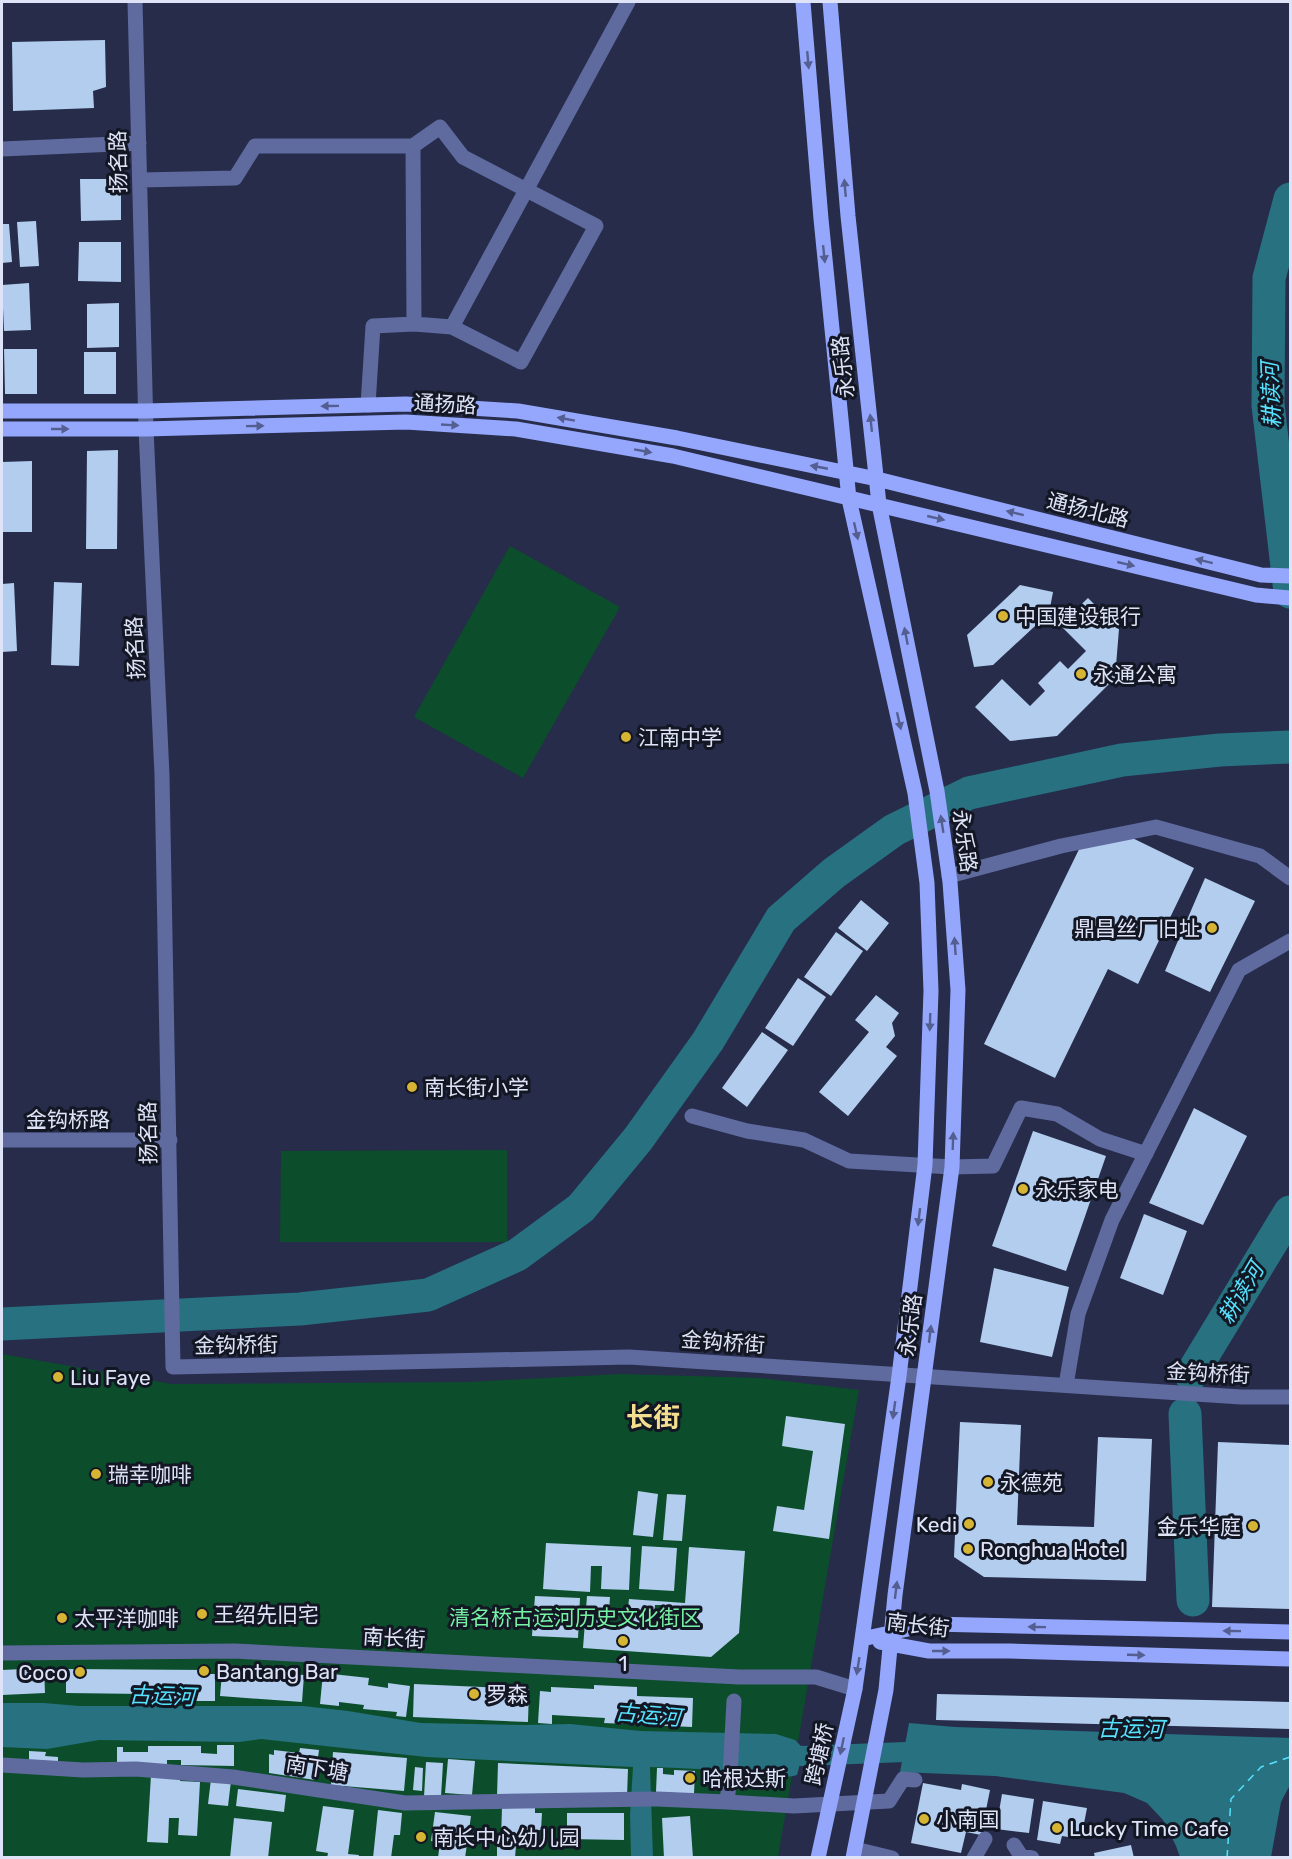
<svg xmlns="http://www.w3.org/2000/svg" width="1292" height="1859" font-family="Rubik,'Noto Sans SC',sans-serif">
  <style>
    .green { fill: #0c4e2b }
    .water { fill: #277180 }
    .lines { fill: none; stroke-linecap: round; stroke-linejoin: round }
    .canal { stroke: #277180; stroke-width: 20 }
    .river { stroke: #277180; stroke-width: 33 }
    .ferry { stroke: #56e1fd; stroke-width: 1.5; stroke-dasharray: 8 6; stroke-linecap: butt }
    .building { fill: #b2cdee; fill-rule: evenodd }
    .minor { stroke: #5f6a9f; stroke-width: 15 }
    .major { stroke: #95a7fd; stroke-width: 15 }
    .oneway { fill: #545e90 }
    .poi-dot { fill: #d6b534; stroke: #131623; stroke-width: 2 }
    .labels { text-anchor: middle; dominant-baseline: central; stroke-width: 6; stroke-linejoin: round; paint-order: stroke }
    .street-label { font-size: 21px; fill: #dee3f7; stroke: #131623 }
    .poi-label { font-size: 21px; fill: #dee3f7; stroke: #131623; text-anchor: start }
    .park-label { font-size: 21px; fill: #77f2a5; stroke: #131623 }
    .water-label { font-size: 22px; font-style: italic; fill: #56e1fd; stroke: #131623 }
    .district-label { font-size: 27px; font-weight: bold; fill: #f4de90; stroke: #131623 }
  </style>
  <rect width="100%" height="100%" fill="#262c4a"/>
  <!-- green -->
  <path class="green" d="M510 546 620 607 523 778 414 717Z
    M507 1150V1242H280L281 1151Z
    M2 1354 172 1384 470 1382 620 1374 760 1378 859 1390 778 1857H2Z"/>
  <!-- water -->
  <path class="water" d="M2 1703H44L79 1706H303L348 1711 421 1723 526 1725 570 1724 641 1731 776 1734 795 1740 800 1745 802 1756 797 1775C777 1781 756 1772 736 1771 708 1769 679 1768 650 1767L653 1857H631L630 1816 633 1767 426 1757 261 1739 239 1742 99 1740 47 1749 2 1747Z
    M909 1723 955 1727 1290 1738V1785L1281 1802 1271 1857H1180L1176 1846 1163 1820 1147 1803 1124 1793 995 1776 900 1772Z"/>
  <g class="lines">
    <!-- canal -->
    <path class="canal" d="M778 1753 802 1756 931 1751"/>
    <!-- river -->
    <path class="river" d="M1290 199 1269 278 1268 405 1290 592
      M2 1324 300 1309 428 1295 517 1255 581 1208 638 1139 708 1041 781 919 834 873 894 830 969 793 1122 760 1220 750 1290 747
      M1191 1375 1290 1212
      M1185 1414 1193 1600"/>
    <!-- ferry -->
    <path class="ferry" d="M1227 1858 1231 1799 1261 1767 1290 1757"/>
  </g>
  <!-- building -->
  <path class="building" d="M105 40 106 87 93 91 94 108 13 111 12 42Z
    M80 179H121V220L81 221Z
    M36 221 39 266 20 267 17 222Z
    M2 224H9L12 262 2 263Z
    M79 242H121V282L78 281Z
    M29 283 31 330 4 331 2 285Z
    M119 303V347L87 348V304Z
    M4 349H37V394H5Z
    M84 352H116V394H84Z
    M118 450 117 549H86L87 451Z
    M32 461V532H2V462Z
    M54 582 82 583 79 666 51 665Z
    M14 583 17 651 2 652V584Z
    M1020 585 1053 592 1049 613 993 665 974 667 967 635Z
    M1088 598 1119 629 1115 678 1057 736 1010 741 975 707 1002 679 1030 706 1045 691 1038 683 1060 661 1068 669 1086 651 1060 625Z
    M1122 833 1194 868 1138 984 1108 969 1055 1078 984 1044 1085 837Z
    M1205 878 1255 901 1210 992 1165 971Z
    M861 900 889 923 867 951 838 928Z
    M836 932 863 951 831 996 804 977Z
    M798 978 826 997 793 1046 765 1028Z
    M876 995 899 1013 892 1023 895 1036 886 1047 897 1056 848 1116 819 1092 869 1032 855 1020Z
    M762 1032 788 1050 747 1107 722 1088Z
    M1194 1108 1247 1136 1203 1225 1149 1203Z
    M1033 1131 1106 1156 1066 1271 992 1246Z
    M1144 1214 1187 1231 1163 1295 1120 1278Z
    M994 1268 1069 1287 1052 1357 980 1342Z
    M786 1416 845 1424 829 1539 773 1531 777 1506 804 1510 813 1451 782 1446Z
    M960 1422 1021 1425 1017 1525 1094 1527 1098 1437 1152 1439 1146 1581 984 1577 954 1557Z
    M1218 1442 1290 1445V1609L1212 1607Z
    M638 1491 658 1494 653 1537 633 1535Z
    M667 1494 686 1495 682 1541 663 1540Z
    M546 1543 631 1547 629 1590 601 1589 602 1566H591L590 1592 543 1589Z
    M642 1546 677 1548 674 1591 639 1589Z
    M689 1547 745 1551 739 1633 711 1657 583 1648 587 1596 610 1597 608 1625 626 1626 629 1599 685 1603ZM655 1605H662L660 1629 653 1628Z
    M535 1596 580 1598 578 1638 532 1636Z
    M44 1668 45 1693 2 1695V1670Z
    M66 1669 208 1670V1674H215V1701H144V1694L66 1693Z
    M222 1673 291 1678V1674L304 1675 302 1702 220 1696Z
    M323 1673 369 1678 368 1685 388 1688V1683L410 1686 406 1717 396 1716 397 1712 363 1709 364 1705 339 1702V1706L320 1704Z
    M414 1684 529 1689 528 1722 413 1717Z
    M594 1685 637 1687V1696L693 1698 692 1727 604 1723 605 1718 552 1715V1724L538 1723 540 1691 551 1692V1687L594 1689Z
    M937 1694 1290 1702V1729L936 1720Z
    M217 1745H234V1766L181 1765V1760H167V1767L117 1762V1747H123V1752H148V1746H201V1753L217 1754Z
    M300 1748 319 1750 315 1780 269 1773V1754L274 1755V1750L299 1753Z
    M29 1751 46 1752 45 1756 58 1757V1764L29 1765Z
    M333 1752 407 1758 404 1791 331 1785Z
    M448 1759 475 1761 472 1795 445 1793Z
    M426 1762 443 1763 441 1797H424Z
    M498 1763 628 1769 627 1797 497 1796Z
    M415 1767 423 1768 422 1791 413 1790Z
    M657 1768H663V1774L674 1775V1770L695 1771 694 1794 656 1792Z
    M151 1775 181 1776 180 1781 200 1782 197 1836 178 1835 179 1818H169L168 1843 147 1842Z
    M211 1779 231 1781 228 1806 208 1804Z
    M923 1783 961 1790 962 1784 990 1790 981 1835 966 1832 961 1853 911 1843Z
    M238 1789 286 1795 284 1812 236 1806Z
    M1002 1794 1034 1799 1029 1833 996 1829Z
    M1043 1801 1087 1808 1081 1839 1062 1836 1060 1844 1037 1840Z
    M323 1806 354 1810 348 1854 359 1855 358 1858H327L328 1853 316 1851Z
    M502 1807 535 1808V1813H542L541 1830H535L534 1842 501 1841Z
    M378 1810 402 1813 400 1835H394L391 1858H373Z
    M435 1812 471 1816 465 1858H438L440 1842 431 1841Z
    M567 1813H624V1840L567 1839Z
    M690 1816 693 1858H664L662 1818Z
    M234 1818 272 1822 268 1858H230Z
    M497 1844 516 1845 515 1858H497Z
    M1131 1845 1134 1858H1095L1094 1853Z"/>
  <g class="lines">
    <!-- minor -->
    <path class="minor" d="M135 2 146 429 162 775 173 1367 629 1357 1241 1397H1290
      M413 146 440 127 463 157 596 226 521 362 452 327 414 324
      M2 149 139 143
      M140 180 235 178 255 146H413L414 324 373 326 368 405
      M452 327 628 2
      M949 876 1061 846 1156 827 1260 856 1290 878
      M692 1116 747 1131 804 1140 849 1161 952 1167 993 1166 1021 1108 1057 1114 1100 1139 1146 1154
      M2 1140H170
      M1066 1385 1078 1314 1112 1220 1239 970 1290 941
      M2 1653 234 1651 739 1677H816L855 1689
      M2 1765 83 1770 136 1769 233 1777 405 1803 652 1799
      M657 1799 727 1802 730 1775 734 1701
      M727 1802 794 1806 889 1801 903 1779 915 1780
      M1014 1845 1021 1856 1032 1858
      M855 1849 892 1858
      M974 1858 985 1839"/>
    <!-- major -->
    <path class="major" d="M803 2 821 219 849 499 915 793 927 883 931 991 925 1165 899 1376 855 1689 818 1858
      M830 2 848 216 879 504 937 791 950 882 958 990 952 1167 895 1595 886 1690 853 1858
      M2 411H146L406 404 518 411 677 438 877 479 1261 575 1290 576
      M2 429H146L406 422 516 429 673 456 1256 595 1290 598
      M862 1639 931 1624 1290 1632
      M880 1642 929 1651H1009L1290 1659"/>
  </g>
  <!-- one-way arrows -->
  <defs><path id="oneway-solid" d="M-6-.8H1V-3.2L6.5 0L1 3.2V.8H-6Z" transform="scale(1.5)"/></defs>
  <g class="oneway">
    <use href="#oneway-solid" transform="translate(808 60) rotate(85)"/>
    <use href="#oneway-solid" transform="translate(845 188) rotate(-95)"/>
    <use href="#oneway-solid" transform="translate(824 254) rotate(84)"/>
    <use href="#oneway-solid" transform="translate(330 406) rotate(179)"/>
    <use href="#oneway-solid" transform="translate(566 419) rotate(-170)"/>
    <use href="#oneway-solid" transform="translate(871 423) rotate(-96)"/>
    <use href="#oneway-solid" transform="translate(450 425) rotate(3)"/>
    <use href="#oneway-solid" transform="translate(255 426) rotate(-1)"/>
    <use href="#oneway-solid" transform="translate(60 429)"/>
    <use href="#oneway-solid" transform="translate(643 451) rotate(10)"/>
    <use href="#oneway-solid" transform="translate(819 467) rotate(-169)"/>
    <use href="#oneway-solid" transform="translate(1015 513) rotate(-166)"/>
    <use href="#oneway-solid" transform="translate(936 518) rotate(13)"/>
    <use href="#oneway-solid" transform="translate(856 531) rotate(77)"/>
    <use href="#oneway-solid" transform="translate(1204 561) rotate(-166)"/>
    <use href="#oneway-solid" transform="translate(1126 564) rotate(13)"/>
    <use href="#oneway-solid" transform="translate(906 636) rotate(-101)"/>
    <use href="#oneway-solid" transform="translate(899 721) rotate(77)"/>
    <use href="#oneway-solid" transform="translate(942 824) rotate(-99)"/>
    <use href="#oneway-solid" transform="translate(955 946) rotate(-94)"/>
    <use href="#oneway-solid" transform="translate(930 1022) rotate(92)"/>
    <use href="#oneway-solid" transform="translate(953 1141) rotate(-88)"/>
    <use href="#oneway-solid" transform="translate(919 1217) rotate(97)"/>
    <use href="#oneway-solid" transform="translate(930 1334) rotate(-83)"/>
    <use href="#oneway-solid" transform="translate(894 1410) rotate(98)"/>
    <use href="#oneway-solid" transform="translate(896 1590) rotate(-83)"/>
    <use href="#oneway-solid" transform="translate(1037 1627) rotate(-179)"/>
    <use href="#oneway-solid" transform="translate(1232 1631) rotate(-179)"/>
    <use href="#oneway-solid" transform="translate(941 1651)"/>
    <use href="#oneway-solid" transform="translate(1136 1655) rotate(2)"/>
    <use href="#oneway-solid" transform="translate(858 1666) rotate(99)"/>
    <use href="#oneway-solid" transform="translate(842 1746) rotate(102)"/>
  </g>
  <!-- markers -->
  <g class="poi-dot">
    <circle cx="1003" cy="616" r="6"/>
    <circle cx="1081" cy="674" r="6"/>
    <circle cx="626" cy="737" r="6"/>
    <circle cx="1212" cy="928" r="6"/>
    <circle cx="412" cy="1087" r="6"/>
    <circle cx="1023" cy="1189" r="6"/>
    <circle cx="58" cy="1377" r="6"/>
    <circle cx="96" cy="1474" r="6"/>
    <circle cx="988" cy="1482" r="6"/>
    <circle cx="969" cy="1524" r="6"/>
    <circle cx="1253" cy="1526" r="6"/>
    <circle cx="968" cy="1549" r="6"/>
    <circle cx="202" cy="1614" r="6"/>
    <circle cx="62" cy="1618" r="6"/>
    <circle cx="623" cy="1641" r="6"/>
    <circle cx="204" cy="1671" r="6"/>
    <circle cx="80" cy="1672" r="6"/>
    <circle cx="474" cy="1694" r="6"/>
    <circle cx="690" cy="1778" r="6"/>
    <circle cx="924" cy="1819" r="6"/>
    <circle cx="1057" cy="1828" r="6"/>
    <circle cx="421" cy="1837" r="6"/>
  </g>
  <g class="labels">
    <!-- street labels -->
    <g class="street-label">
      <text transform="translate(118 162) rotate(-91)">扬名路</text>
      <text transform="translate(843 367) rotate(-96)">永乐路</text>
      <text transform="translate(445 404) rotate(3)">通扬路</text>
      <text transform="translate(1088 510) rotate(14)">通扬北路</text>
      <text transform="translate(135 648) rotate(-93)">扬名路</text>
      <text transform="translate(965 841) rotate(82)">永乐路</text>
      <text x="68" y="1119">金钩桥路</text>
      <text transform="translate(148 1133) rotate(-91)">扬名路</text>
      <text transform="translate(910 1325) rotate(-83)">永乐路</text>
      <text transform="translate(723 1342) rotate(4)">金钩桥街</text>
      <text transform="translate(236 1345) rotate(-1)">金钩桥街</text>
      <text transform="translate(1208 1373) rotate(3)">金钩桥街</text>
      <text transform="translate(918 1625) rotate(7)">南长街</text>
      <text transform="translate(394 1638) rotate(3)">南长街</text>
      <text transform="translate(819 1754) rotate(-78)">跨塘桥</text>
      <text transform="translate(317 1768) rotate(9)">南下塘</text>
    </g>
    <!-- poi labels -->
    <g class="poi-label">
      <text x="1015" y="616">中国建设银行</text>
      <text x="1093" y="674">永通公寓</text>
      <text x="638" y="737">江南中学</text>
      <text x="1200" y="928" text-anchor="end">鼎昌丝厂旧址</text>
      <text x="424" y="1087">南长街小学</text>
      <text x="1035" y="1189">永乐家电</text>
      <text x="70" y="1377">Liu Faye</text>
      <text x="108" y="1474">瑞幸咖啡</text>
      <text x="1000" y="1482">永德苑</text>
      <text x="957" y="1524" text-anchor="end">Kedi</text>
      <text x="1241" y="1526" text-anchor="end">金乐华庭</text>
      <text x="980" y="1549">Ronghua Hotel</text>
      <text x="214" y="1614">王绍先旧宅</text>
      <text x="74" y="1618">太平洋咖啡</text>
      <text x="623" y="1663" text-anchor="middle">1</text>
      <text x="216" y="1671">Bantang Bar</text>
      <text x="68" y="1672" text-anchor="end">Coco</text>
      <text x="486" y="1694">罗森</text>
      <text x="702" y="1778">哈根达斯</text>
      <text x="936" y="1819">小南国</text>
      <text x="1069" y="1828">Lucky Time Cafe</text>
      <text x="433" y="1837">南长中心幼儿园</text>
    </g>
    <!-- park labels -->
    <g class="park-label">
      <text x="575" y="1617">清名桥古运河历史文化街区</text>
    </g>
    <!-- water labels -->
    <g class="water-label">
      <text transform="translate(1271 395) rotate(-92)">耕读河</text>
      <text transform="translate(1241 1293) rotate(-59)">耕读河</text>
      <text transform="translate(162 1696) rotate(2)">古运河</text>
      <text transform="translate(648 1715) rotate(5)">古运河</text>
      <text transform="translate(1131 1729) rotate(1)">古运河</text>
    </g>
    <!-- district labels -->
    <g class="district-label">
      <text x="653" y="1418">长街</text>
    </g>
  </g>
  <!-- border -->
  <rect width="1292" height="1859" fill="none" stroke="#dee3f7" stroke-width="6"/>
</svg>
